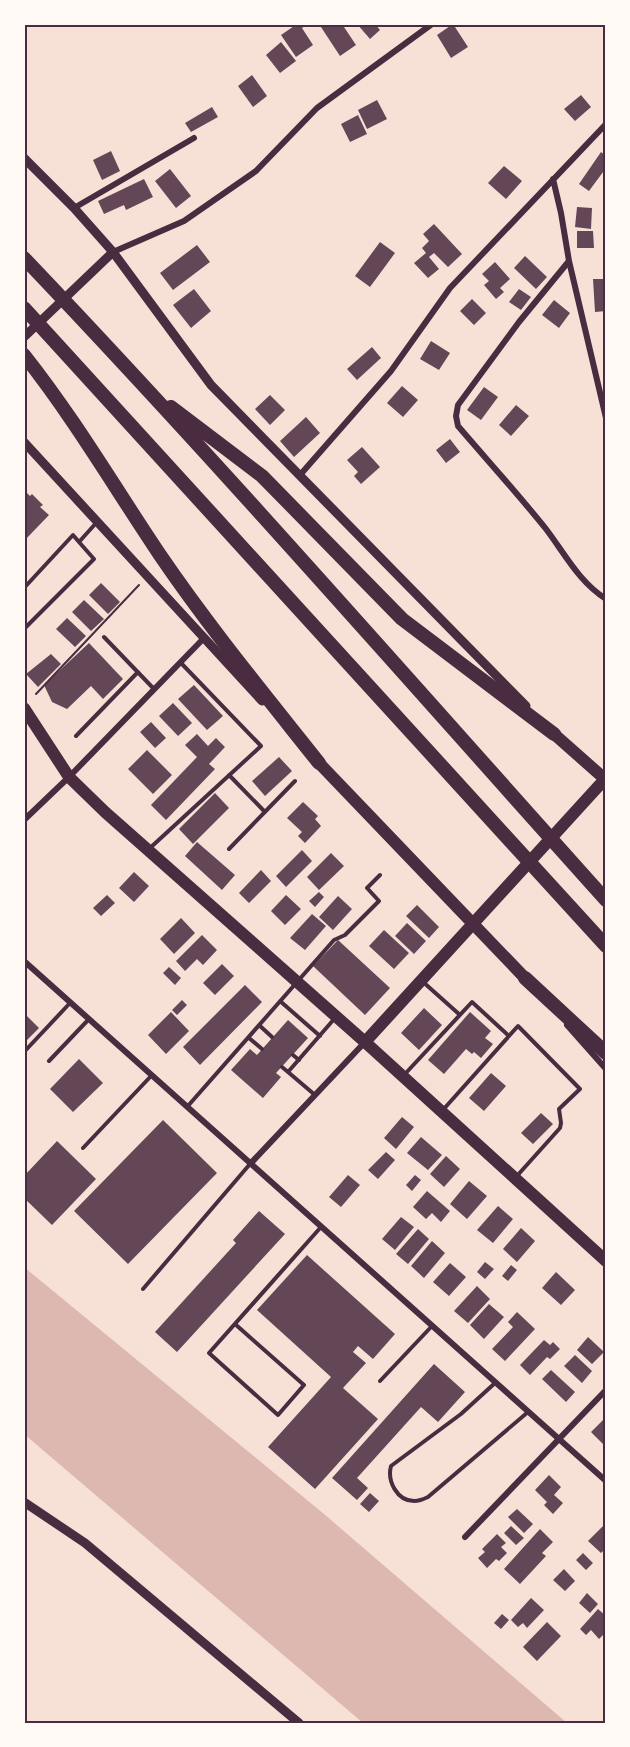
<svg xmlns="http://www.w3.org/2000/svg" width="630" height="1747" font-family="Ubuntu,sans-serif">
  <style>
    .water { fill: #dcb8b0 }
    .building { fill: #644757 }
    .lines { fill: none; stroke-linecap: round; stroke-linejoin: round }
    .path { stroke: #4a2c40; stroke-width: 2 }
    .service { stroke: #4a2c40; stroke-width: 4 }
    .minor { stroke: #4a2c40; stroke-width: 6 }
    .tertiary { stroke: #4a2c40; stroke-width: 9 }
    .primary { stroke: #4a2c40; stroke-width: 12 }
    .motorway { stroke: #4a2c40; stroke-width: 14 }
    .neatline { fill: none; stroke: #4a2c40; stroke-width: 2 }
  </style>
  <rect width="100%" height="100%" fill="#f7e1d7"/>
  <!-- water -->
  <path class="water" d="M24 1267 324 1514 567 1723H363L24 1434Z"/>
  <!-- building -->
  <path class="building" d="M297 24H308L302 28 313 45 296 57 281 35Z
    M319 24H342L356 45 340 56Z
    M357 24H375L380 30 370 39Z
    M453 24 468 47 451 58 437 35Z
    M281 42 296 61 280 73 266 55Z
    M252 75 267 96 253 107 238 86Z
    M581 95 591 107 575 121 564 109Z
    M377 100 387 119 367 129 358 110Z
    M212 107 218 117 191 132 185 123Z
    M358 115 367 134 350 142 341 124Z
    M111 151 120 171 102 180 93 160Z
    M601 152 606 156V168L589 191 579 184Z
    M504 166 522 181 506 199 488 183Z
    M170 169 191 196 176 208 155 181Z
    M144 179 153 197 126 210 124 205 104 214 98 201Z
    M577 207 592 208 591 229 575 227Z
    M434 224 462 254 448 267 434 253 429 257 439 269 428 278 414 263 426 253 422 248 429 241 423 234Z
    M577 231H593L594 248H577Z
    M380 242 395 253 370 287 355 276Z
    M197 245 210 262 173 290 160 273Z
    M525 256 547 277 536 289 514 268Z
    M495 262 510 279 500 288 504 292 496 299 484 285 489 281 482 274Z
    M593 279H606V311L595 312Z
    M194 289 211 311 191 328 173 305Z
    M519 289 531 297 521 310 509 302Z
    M472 299 486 313 474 325 460 311Z
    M554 300 570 313 559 328 542 315Z
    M431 341 450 353 439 370 420 359Z
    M372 347 381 358 357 380 347 369Z
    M402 386 418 400 403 417 387 403Z
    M484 387 498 397 481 420 467 410Z
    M270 395 285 410 270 425 255 409Z
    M516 405 529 416 511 436 499 425Z
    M306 417 320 433 294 457 280 441Z
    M450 439 460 452 446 463 436 450Z
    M362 447 380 467 361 484 354 476 358 472 347 460Z
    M24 490 30 496 32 494 43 505 40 507 49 515 24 541Z
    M101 583 120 602 108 614 89 595Z
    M84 600 104 619 91 631 72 612Z
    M67 618 86 636 75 647 56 629Z
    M89 643 123 679 103 699 91 686 67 709 52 702 44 685Z
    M51 654 61 664 38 687 26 674Z
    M194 685 223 716 207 730 178 699Z
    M173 703 192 723 178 736 159 716Z
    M151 722 166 738 155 748 140 732Z
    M197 734 208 746 216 738 225 747 209 764 215 769 166 820 151 805 197 757 185 745Z
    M147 750 172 775 153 794 128 769Z
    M279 757 292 771 265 796 252 781Z
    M215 793 229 808 193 844 179 829Z
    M303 802 318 816 315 819 321 826 305 843 298 836 302 832 287 818Z
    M197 842 235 875 222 890 185 856Z
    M302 850 312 861 286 887 276 876Z
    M331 853 344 866 319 890 307 877Z
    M261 870 271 881 249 903 239 893Z
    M134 872 149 886 134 902 119 888Z
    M319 892 324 897 315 907 309 901Z
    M107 895 115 903 101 916 93 908Z
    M286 895 301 909 285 925 271 911Z
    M338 896 352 909 333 930 319 917Z
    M417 905 439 927 429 938 406 916Z
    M312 914 326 926 305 950 290 938Z
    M181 918 195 933 174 954 160 939Z
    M407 923 426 941 414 954 395 936Z
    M384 930 409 953 394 969 369 946Z
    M202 935 217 950 203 965 197 959 185 971 176 961Z
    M338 940 390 988 365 1015 313 966Z
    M222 964 234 976 215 995 203 983Z
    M169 967 181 978 175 985 163 973Z
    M245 985 262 1002 200 1065 183 1047Z
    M182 1000 187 1005 177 1015 172 1010Z
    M424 1008 442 1025 419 1050 401 1033Z
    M171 1012 189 1031 166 1054 148 1035Z
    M470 1012 491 1031 485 1038 493 1044 481 1058 474 1052 472 1054 466 1049 444 1074 428 1060Z
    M26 1015 39 1028 24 1043V1018Z
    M288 1020 308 1038 276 1073 281 1077 263 1098 231 1070 250 1049 257 1055Z
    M79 1059 103 1083 73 1112 50 1089Z
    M491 1073 506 1086 484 1111 469 1098Z
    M541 1113 553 1124 533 1144 521 1133Z
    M402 1117 414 1127 396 1149 384 1138Z
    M163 1120 217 1173 128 1264 74 1211Z
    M421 1137 442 1155 428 1170 407 1153Z
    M57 1141 96 1179 52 1225 24 1198V1176Z
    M386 1152 395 1160 378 1179 368 1170Z
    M446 1156 460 1169 444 1187 430 1174Z
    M348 1175 360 1185 341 1207 329 1197Z
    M415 1175 421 1180 412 1191 406 1185Z
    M469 1181 487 1196 467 1219 450 1204Z
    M427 1191 450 1211 441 1222 432 1213 426 1219 413 1207Z
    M498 1206 513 1219 493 1243 477 1230Z
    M259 1211 285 1234 177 1352 155 1332 236 1243 233 1240Z
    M401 1217 414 1227 395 1250 382 1239Z
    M521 1228 535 1241 517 1262 503 1249Z
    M418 1229 429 1239 408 1264 396 1254Z
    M432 1241 445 1253 424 1278 411 1266Z
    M307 1255 395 1334 373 1359 358 1346 353 1352 366 1363 343 1388 378 1419 315 1489 268 1447 331 1377 257 1310Z
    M485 1262 494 1269 485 1279 477 1272Z
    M450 1263 466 1277 449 1296 433 1282Z
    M511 1265 517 1270 508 1281 502 1276Z
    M556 1272 575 1290 561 1305 542 1288Z
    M477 1286 490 1299 468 1323 454 1311Z
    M489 1304 504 1317 484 1339 470 1325Z
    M517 1312 535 1329 505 1361 492 1349 513 1327 508 1322Z
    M588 1337 604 1352 592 1364 577 1350Z
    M544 1340 550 1345 553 1342 560 1349 550 1359 547 1357 530 1375 520 1365Z
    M575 1355 592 1371 582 1383 564 1366Z
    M434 1364 465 1392 438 1422 421 1407 357 1478 368 1488 357 1500 332 1478Z
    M551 1370 575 1392 566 1402 542 1379Z
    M603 1420 606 1423V1447L591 1432Z
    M549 1475 561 1487 554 1495 563 1503 553 1514 544 1505 547 1502 535 1490Z
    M370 1493 379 1501 369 1512 360 1504Z
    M517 1509 533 1524 524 1533 508 1517Z
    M606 1523V1548L601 1553 588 1541Z
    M511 1526 524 1538 516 1545 504 1533Z
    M540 1529 553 1542 542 1553 546 1556 520 1584 504 1569Z
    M497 1534 506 1543 501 1547 507 1553 499 1561 496 1559 487 1568 478 1558 485 1552 482 1549Z
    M583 1553 593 1563 586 1570 576 1560Z
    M564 1569 575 1581 565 1591 553 1580Z
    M587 1593 598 1604 590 1613 579 1603Z
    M531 1598 544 1610 527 1628 523 1623 518 1627 511 1620Z
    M598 1609 606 1616V1635L604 1634 599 1639 591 1630 586 1635 580 1629Z
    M502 1614 509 1620 501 1629 494 1623Z
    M547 1622 561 1636 537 1661 523 1647Z"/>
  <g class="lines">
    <!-- path -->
    <path class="path" d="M36 694 139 585"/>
    <!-- service -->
    <path class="service" d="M24 588 73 535 79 542 97 522
      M24 629 94 559 79 542
      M104 637 154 689
      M76 736 138 672
      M229 775 265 812
      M150 848 261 746 181 663
      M229 849 295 781
      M422 981 460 1015
      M280 1001 320 1036
      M259 1025 272 1037
      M509 1036 518 1026 580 1089 559 1109 561 1123 560 1128 516 1177
      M249 1038 262 1049
      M24 1052 70 1003
      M293 1055 299 1060
      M49 1061 89 1019
      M282 1067 288 1072
      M404 1075 472 1002 509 1036 442 1111
      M315 1095 288 1072 335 1018
      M187 1107 334 940 345 935 379 901 367 888 380 875
      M83 1148 152 1075
      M143 1289 250 1164
      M235 1324 304 1385 278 1415 209 1353 321 1227
      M380 1381 432 1326
      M495 1383 461 1414 391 1466C387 1481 397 1501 414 1501 418 1501 424 1499 428 1497L528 1412"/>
    <!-- minor -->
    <path class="minor" d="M553 179 561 213 569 261 606 418
      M74 208 194 138
      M113 252 184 221 256 171 317 108 432 24
      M569 261 519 322 458 405 456 416 458 426C488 461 518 494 546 529 565 554 579 582 606 599
      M300 475 391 371 450 288 606 124
      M24 820 69 777 204 638
      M24 961 606 1481
      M567 1025 606 1069
      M250 1164 365 1042
      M465 1537 606 1390"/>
    <!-- tertiary -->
    <path class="tertiary" d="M24 158 74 208 113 252 211 385 526 706
      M24 337 113 252
      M24 442 262 701
      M24 1502 85 1543 299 1723"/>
    <!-- primary -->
    <path class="primary" d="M24 708 69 777 105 812 365 1042 606 1261
      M554 734 606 780
      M319 763 525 978
      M365 1042 605 779"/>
    <!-- motorway -->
    <path class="motorway" d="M24 258C223 467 413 685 606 900
      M24 308 606 946
      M24 355C74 418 115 488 160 555 209 627 265 695 319 763
      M171 407 262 476 402 619 554 734
      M525 978 606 1053"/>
  </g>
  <!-- border -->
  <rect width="630" height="1747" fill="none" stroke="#fffaf5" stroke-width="51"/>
  <rect x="26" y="26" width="578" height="1696" class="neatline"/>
</svg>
